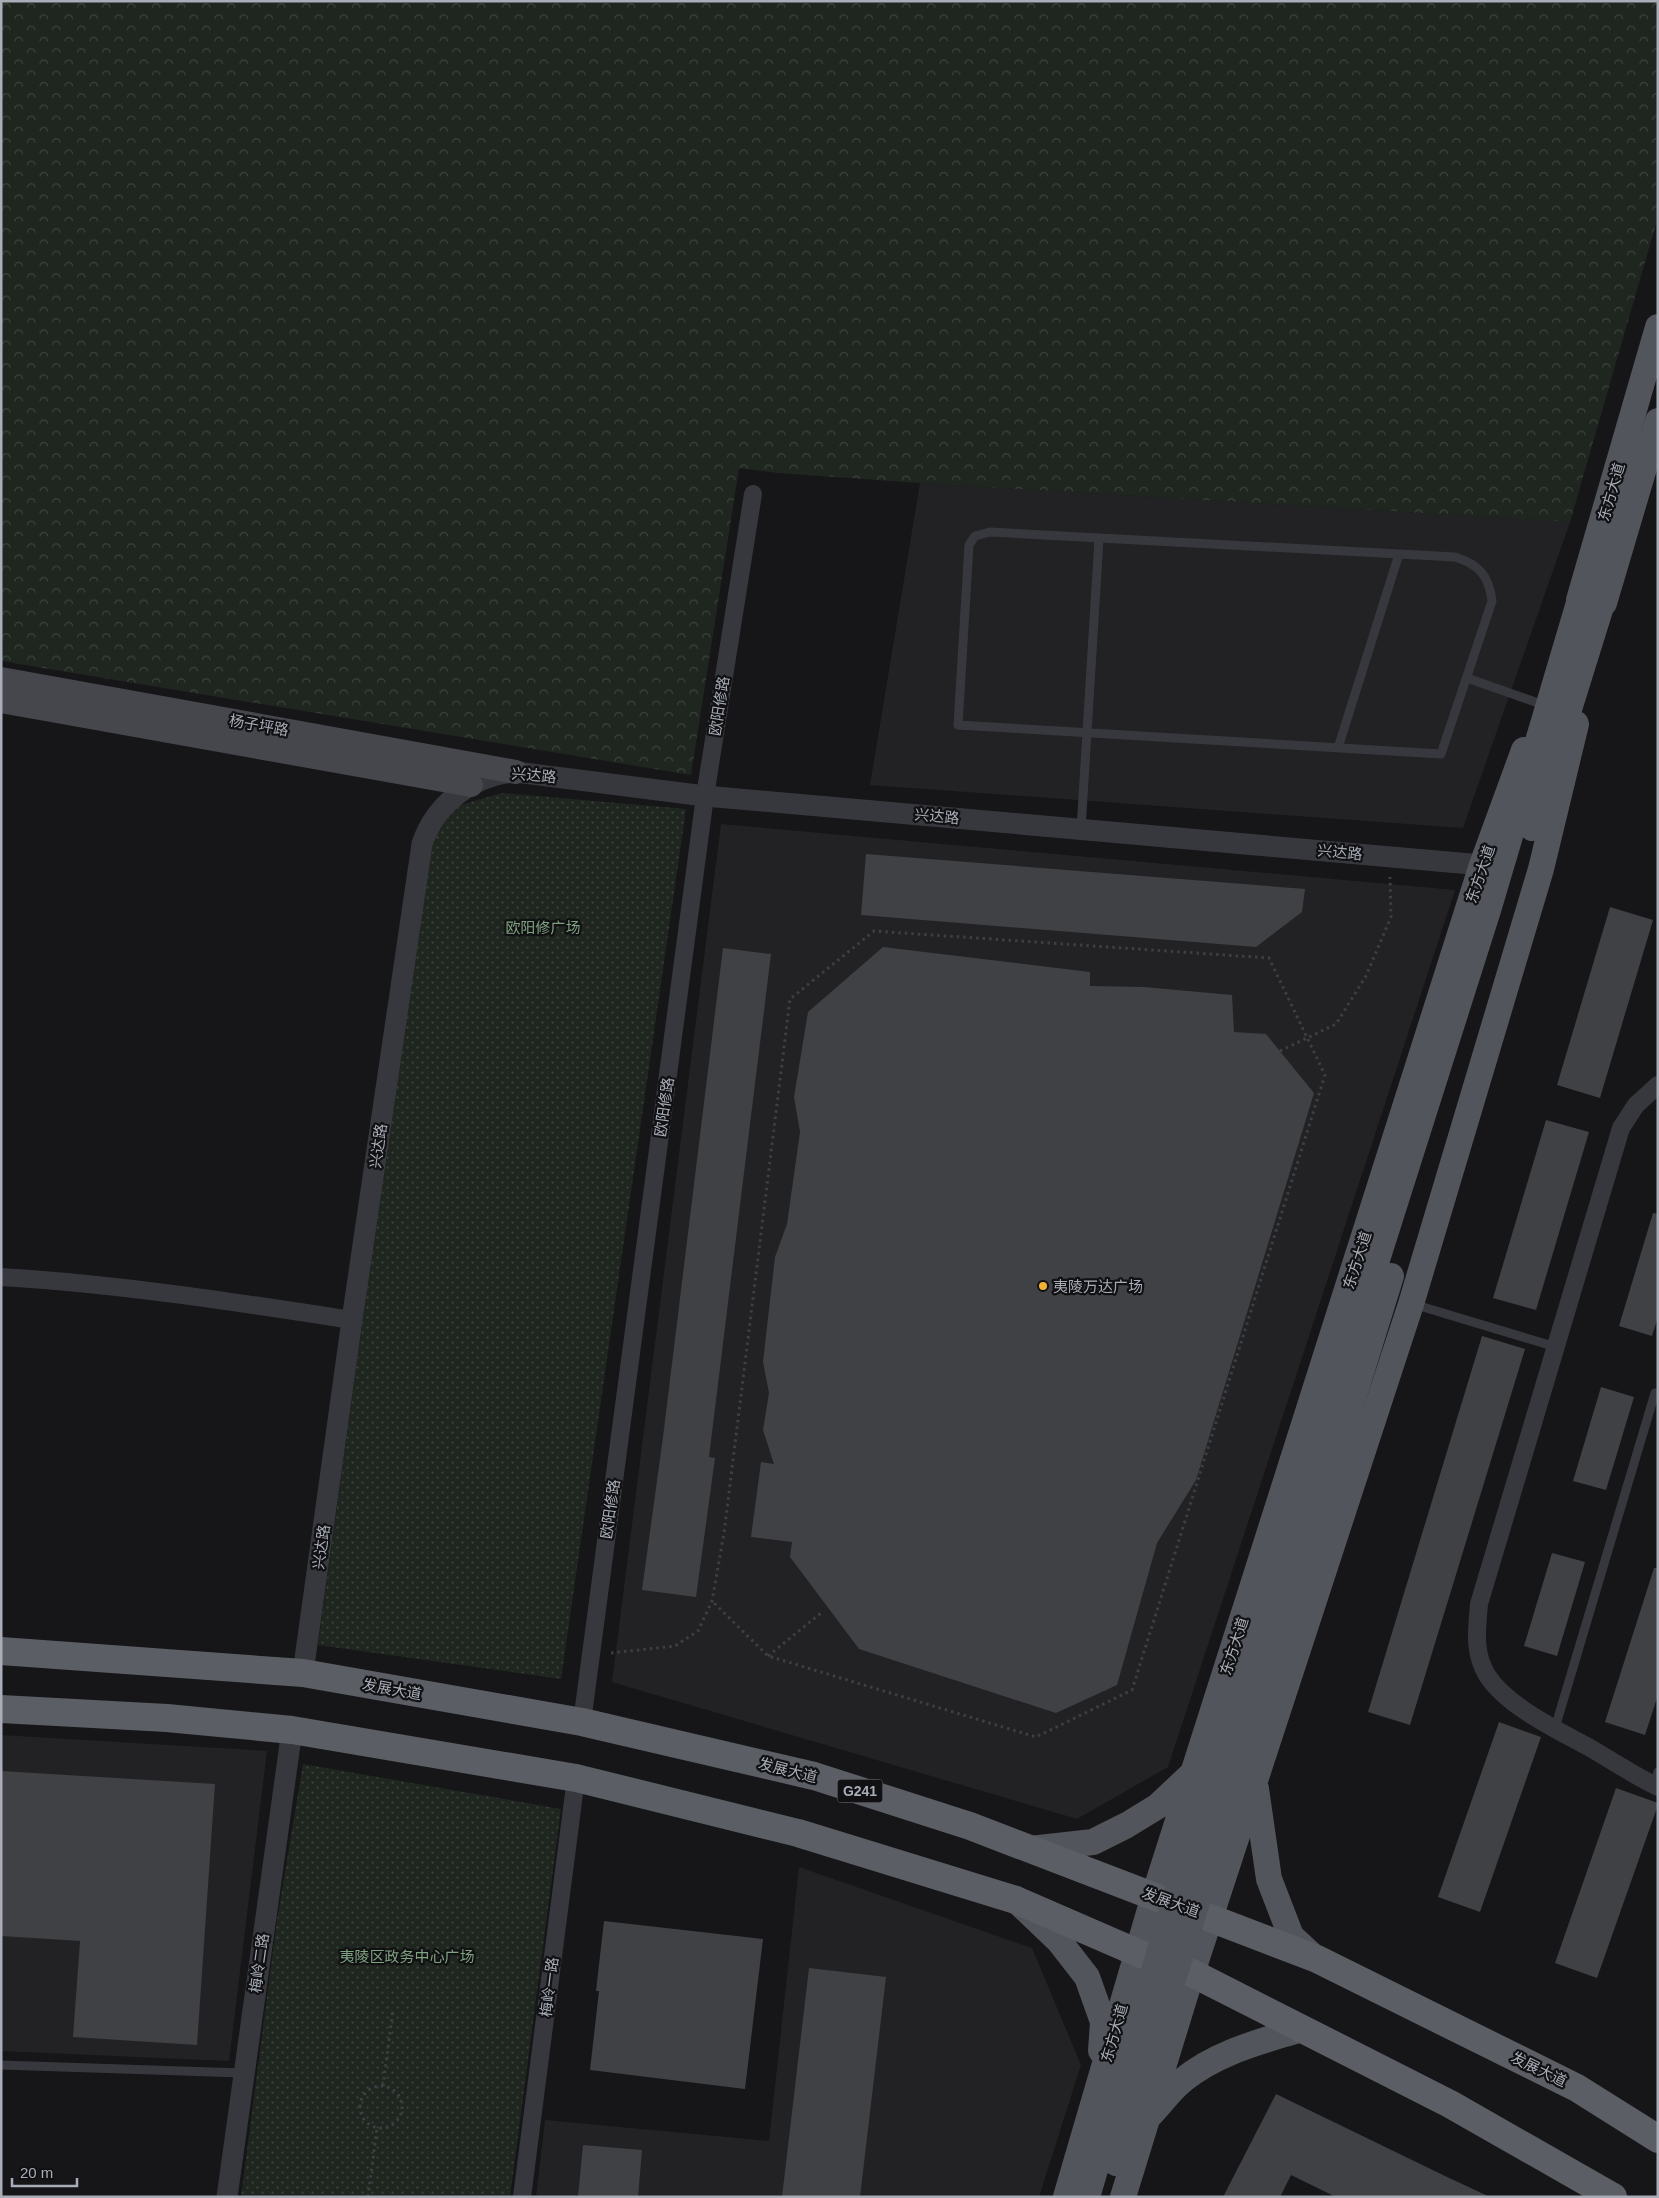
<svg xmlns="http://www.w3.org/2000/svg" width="1659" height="2198" font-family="Helvetica,'Noto Sans SC',sans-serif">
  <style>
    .built { fill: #222225 }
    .forest { fill: url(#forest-crowns) }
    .park { fill: url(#park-dots) }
    .building { fill: #404145 }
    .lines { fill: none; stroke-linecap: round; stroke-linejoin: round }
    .path { stroke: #3d3f44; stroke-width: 3; stroke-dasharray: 2.5 4; stroke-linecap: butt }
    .service { stroke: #37383d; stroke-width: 9 }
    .minor { stroke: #37383d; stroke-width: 18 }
    .tertiary { stroke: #37383d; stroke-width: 21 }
    .secondary { stroke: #45474d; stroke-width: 24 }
    .primary { stroke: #53555c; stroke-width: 26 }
    .trunk { stroke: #5b5e65; stroke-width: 28 }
    .primary-bridge { stroke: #53555c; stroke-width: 26 }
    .poi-dot { fill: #f2b134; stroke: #111113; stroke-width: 2 }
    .labels { text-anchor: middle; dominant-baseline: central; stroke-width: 4.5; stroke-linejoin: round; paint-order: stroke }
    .shield { fill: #111113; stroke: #7b7e86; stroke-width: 1 }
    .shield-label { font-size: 14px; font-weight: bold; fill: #a8adb8 }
    .street-label { font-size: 15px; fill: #a8adb8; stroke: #111113 }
    .park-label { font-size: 15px; fill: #7fa381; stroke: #111113 }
    .poi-label { font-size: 15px; fill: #a8adb8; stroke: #111113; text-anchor: start }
  </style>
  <defs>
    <pattern id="forest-crowns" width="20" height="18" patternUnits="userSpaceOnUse" patternTransform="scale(1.25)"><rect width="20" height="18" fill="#1e261f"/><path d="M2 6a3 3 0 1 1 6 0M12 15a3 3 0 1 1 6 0" fill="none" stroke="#3c433d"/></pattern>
    <pattern id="park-dots" width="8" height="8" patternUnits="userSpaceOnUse" patternTransform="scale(1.25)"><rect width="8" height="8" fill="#1e261f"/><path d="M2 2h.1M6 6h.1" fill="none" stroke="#3c433d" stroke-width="1.8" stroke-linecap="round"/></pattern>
  </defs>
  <rect width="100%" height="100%" fill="#161618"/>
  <!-- built -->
  <path class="built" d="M920 483 1570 522 1463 828 870 785Z
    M721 824 1455 890 1168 1767 1077 1819 612 1682Z
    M1 1735 267 1751 229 2061 1 2051Z
    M799 1867 1032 1948 1081 2065 1039 2197H536L545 2120 769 2141Z"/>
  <!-- forest -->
  <path class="forest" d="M1 1H1658V217L1570 522 920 483 778 473 739 468 691 775 1 661Z"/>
  <!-- park -->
  <path class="park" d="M502 793 686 809 561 1679 318 1645 428 843 457 806Z
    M303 1764 561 1809 510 2197H241L277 1920Z"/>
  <!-- building -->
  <path class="building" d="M866 854 1305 889 1302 912 1256 947 861 915Z
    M1610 907 1653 920 1600 1098 1557 1085Z
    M883 947 1090 972V986L1144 987 1232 995 1234 1032 1266 1034 1314 1093 1196 1480 1157 1543 1117 1685 1056 1713 859 1649 790 1557 792 1542 751 1537 761 1462 774 1464 763 1430 769 1393 763 1362 775 1257 787 1224 800 1132 794 1097 808 1012Z
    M723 948 771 954 709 1457 715 1458 696 1597 642 1590 663 1437Z
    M1546 1120 1589 1132 1536 1310 1493 1298Z
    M1653 1213 1658 1214V1317L1652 1336 1619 1326Z
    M1482 1336 1525 1349 1410 1725 1368 1712Z
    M1601 1387 1634 1397 1606 1490 1573 1481Z
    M1552 1553 1585 1562 1557 1656 1524 1646Z
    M1654 1568H1658V1695L1645 1735 1605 1722Z
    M1499 1722 1541 1737 1480 1912 1438 1897Z
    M1 1771 215 1784 197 2045 73 2037 80 1941 1 1936Z
    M1616 1788 1658 1803V1805L1597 1978 1555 1963Z
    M604 1921 763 1939 745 2089 590 2070 599 1991H596Z
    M809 1968 886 1977 860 2197H782Z
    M1276 2094 1445 2176 1490 2197H1336L1291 2175 1280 2197H1223Z
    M583 2145 642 2150 638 2197H578Z"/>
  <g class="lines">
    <!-- path -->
    <path class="path" d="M1280 1051 1336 1024 1366 976 1391 917 1390 877
      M611 1653 675 1646 698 1631 712 1601 724 1533 790 999 874 931 1269 958 1325 1075 1132 1690 1036 1737 768 1656 712 1601
      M768 1656 821 1613
      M360 2107a21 21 0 1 1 42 0a21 21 0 1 1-42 0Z
      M383 2086 393 2010
      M368 2197 377 2128"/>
    <!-- service -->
    <path class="service" d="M990 532 1455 557C1478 564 1489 575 1492 601L1441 754 958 725 969 545 975 536Z
      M1467 678 1541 704
      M1338 748 1399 554
      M1081 829 1099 539
      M1413 1304 1556 1347
      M1555 1728 1655 1393
      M1654 1785 1658 1772
      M1 2065 243 2073"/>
    <!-- minor -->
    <path class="minor" d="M1658 1085 1636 1105 1621 1128 1479 1604C1477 1629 1473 1652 1487 1675 1507 1707 1560 1731 1592 1749 1614 1762 1635 1776 1658 1787
      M1 1277C119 1284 235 1302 352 1320
      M582 1722 705 796 753 494
      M522 2197 576 1778"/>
    <!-- tertiary -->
    <path class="tertiary" d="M303 1673 352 1320 422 844C435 804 474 774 516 772L705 796 1482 865
      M227 2197 292 1730"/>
    <!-- secondary -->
    <path class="secondary" d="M1 679 516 772
      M1 701 471 785"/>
    <!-- primary -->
    <path class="primary" d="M1579 600 1658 327
      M1604 603 1658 421
      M1256 1789 1269 1879 1291 1936 1316 1959
      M1030 1849 1093 1842 1127 1825 1158 1806 1193 1773
      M1018 1902 1059 1941 1087 1977 1103 2022 1101 2051
      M1151 2114C1162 2103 1171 2089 1183 2080 1217 2052 1260 2042 1301 2029
      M1066 2197 1154 1896 1482 865 1524 750
      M1123 2197 1192 1973 1411 1304 1541 869 1576 724"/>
    <!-- trunk -->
    <path class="trunk" d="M1 1651 303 1673 582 1722 814 1776 970 1826 1317 1959 1577 2088 1658 2139
      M1 1709 167 1718 292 1730 576 1778 798 1833 1016 1900 1138 1953 1192 1973 1450 2104 1613 2197"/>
    <!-- primary-bridge -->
    <path class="primary-bridge" d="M1532 828 1609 581
      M1116 2163 1391 1276
      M1087 2197 1193 1839 1489 907 1586 579"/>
  </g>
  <!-- markers -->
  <circle class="poi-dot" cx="1043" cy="1286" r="5"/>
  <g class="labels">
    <!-- shield labels -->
    <rect class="shield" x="837.5" y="1779.5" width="45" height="23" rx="4"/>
    <g class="shield-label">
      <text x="860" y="1791">G241</text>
    </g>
    <!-- street labels -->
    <g class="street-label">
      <text transform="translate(1611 492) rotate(-74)">东方大道</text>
      <text transform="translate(719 706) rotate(-81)">欧阳修路</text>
      <text transform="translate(259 725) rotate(10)">杨子坪路</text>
      <text transform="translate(534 775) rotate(5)">兴达路</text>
      <text transform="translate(937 816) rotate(5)">兴达路</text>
      <text transform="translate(1340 852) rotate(5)">兴达路</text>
      <text transform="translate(1480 874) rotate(-71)">东方大道</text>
      <text transform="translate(664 1107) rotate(-82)">欧阳修路</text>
      <text transform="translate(378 1146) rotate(-82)">兴达路</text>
      <text transform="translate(1357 1260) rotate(-72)">东方大道</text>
      <text transform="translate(610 1509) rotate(-82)">欧阳修路</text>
      <text transform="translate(321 1547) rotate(-82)">兴达路</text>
      <text transform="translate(1234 1646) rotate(-72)">东方大道</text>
      <text transform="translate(392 1689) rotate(10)">发展大道</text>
      <text transform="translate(788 1770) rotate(14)">发展大道</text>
      <text transform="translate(1171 1902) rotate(20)">发展大道</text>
      <text transform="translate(259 1963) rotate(-82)">梅岭二路</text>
      <text transform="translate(549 1987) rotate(-83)">梅岭一路</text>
      <text transform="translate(1114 2033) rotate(-74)">东方大道</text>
      <text transform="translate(1539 2069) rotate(26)">发展大道</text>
    </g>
    <!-- park labels -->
    <g class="park-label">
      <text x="543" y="927">欧阳修广场</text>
      <text x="407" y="1956">夷陵区政务中心广场</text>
    </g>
    <!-- poi labels -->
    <g class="poi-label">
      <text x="1053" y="1286">夷陵万达广场</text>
    </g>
  </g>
  <!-- border -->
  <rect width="1659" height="2198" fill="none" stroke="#a8adb8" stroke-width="5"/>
  <!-- scale -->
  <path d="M12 2178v8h65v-8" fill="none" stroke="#a8adb8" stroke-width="2.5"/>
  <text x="20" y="2178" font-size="15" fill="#a8adb8" stroke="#111113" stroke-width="4" paint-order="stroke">20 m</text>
</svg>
